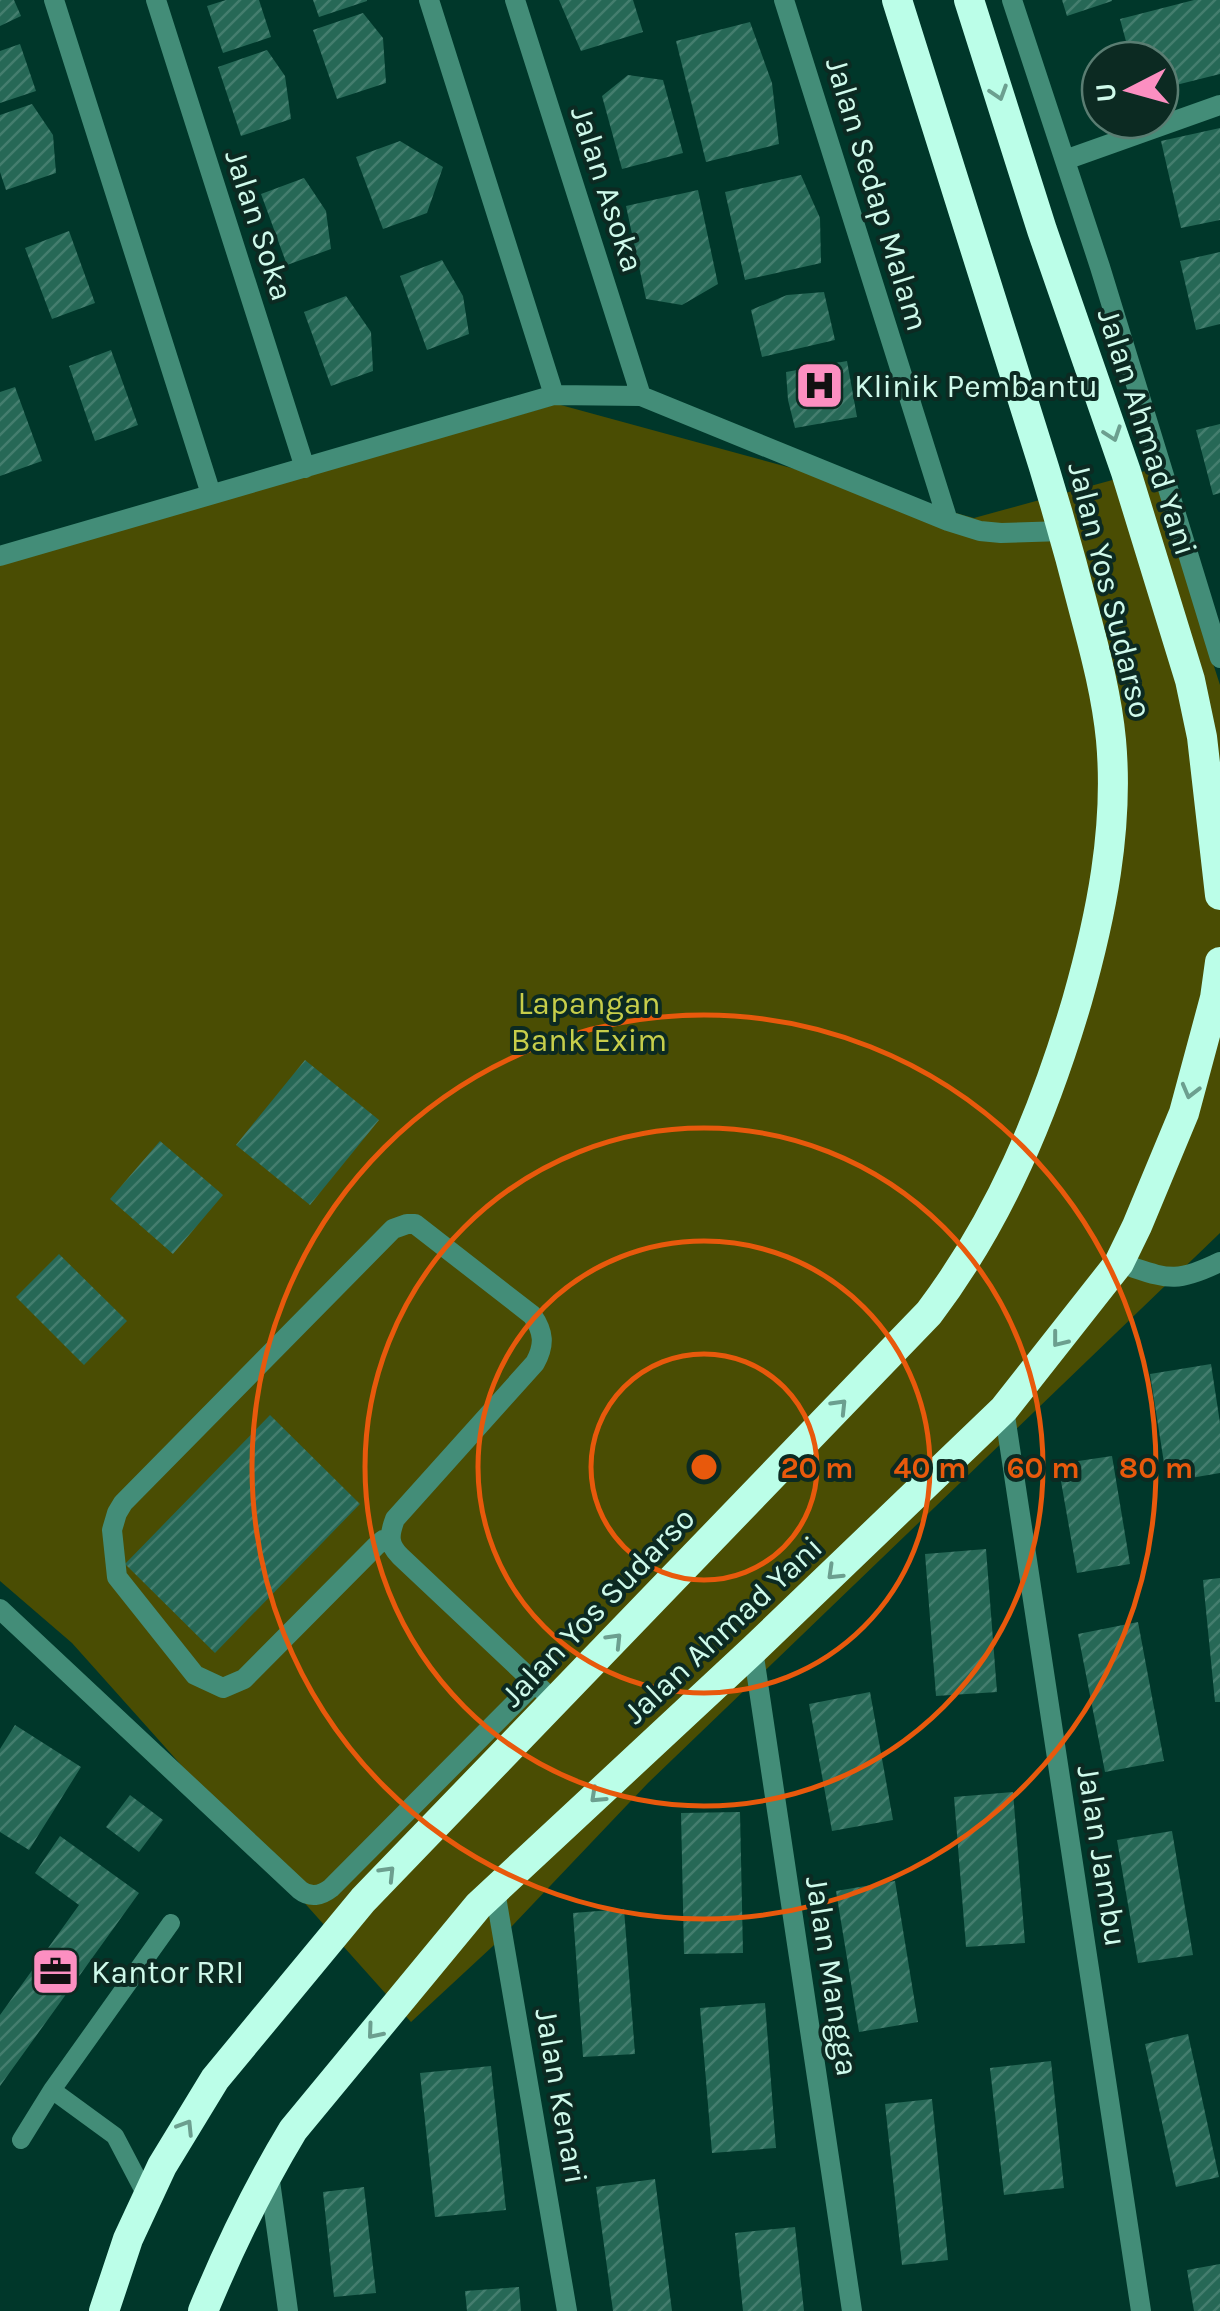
<svg xmlns="http://www.w3.org/2000/svg" width="1220" height="2311" font-family="Karla,sans-serif">
  <style>
    .park { fill: #4a4d03 }
    .building { fill: url(#building-hatch) }
    .lines { fill: none; stroke-linecap: round; stroke-linejoin: round }
    .lane { stroke: #438d78; stroke-width: 18 }
    .street { stroke: #438d78; stroke-width: 20 }
    .highway { stroke: #bbfee8; stroke-width: 30 }
    .oneway { stroke: #6c9f8f }
    .ring { fill: none; stroke: #e8590c; stroke-width: 5 }
    .labels { text-anchor: middle; dominant-baseline: central; stroke-width: 8; stroke-linejoin: round; paint-order: stroke }
    .street-label { font-size: 32px; fill: #cffaeb; stroke: #0c2a22 }
    .poi-label { font-size: 32px; fill: #cffaeb; stroke: #0c2a22; text-anchor: start }
    .park-label { font-size: 32px; fill: #c7ce4a; stroke: #0c2a22 }
    .centre { fill: #e8590c; stroke: #0c2a22; stroke-width: 5 }
    .ring-label { font-size: 30px; text-anchor: middle; font-weight: bold; fill: #e8590c; stroke: #0c2a22; stroke-width: 8; stroke-linejoin: round; paint-order: stroke }
  </style>
  <defs>
    <pattern id="building-hatch" width="6" height="6" patternUnits="userSpaceOnUse" patternTransform="scale(2.5)"><rect width="6" height="6" fill="#266856"/><path d="M-1 1l2-2M0 6l6-6M5 7l2-2" fill="none" stroke="#447e6e"/></pattern>
  </defs>
  <rect width="100%" height="100%" fill="#00372a"/>
  <!-- park -->
  <path class="park" d="M557 404 974 518 1167 465 1192 598 1220 685V1233L648 1783 493 1946 411 2022 72 1643 0 1581V565Z"/>
  <!-- building -->
  <path class="building" d="M0 0H14L21 16 0 26Z
    M226 0H259L271 37 223 53 207 6Z
    M313 0H367V1L319 17Z
    M559 0H633L643 32 581 51Z
    M1062 0H1112V1L1067 16Z
    M1194 0H1220V74L1160 89V60H1131L1120 19Z
    M363 13 383 38 386 83 337 99 313 30Z
    M750 22 772 83 779 144 706 162 676 41Z
    M20 44 36 91 0 103V51Z
    M267 50 285 76 291 119 241 136 218 67Z
    M628 75 663 80 683 153 622 169 602 96Z
    M32 104 53 135 56 173 6 190 0 172V115Z
    M1220 128V220L1181 228 1161 141Z
    M400 141 443 167 427 213 383 229 356 157Z
    M801 175 820 218 821 263 745 280 725 192Z
    M304 178 326 211 331 249 287 265 261 194Z
    M698 190 718 284 682 305 646 299 626 206Z
    M69 231 95 303 52 319 25 248Z
    M1220 252V324L1196 330 1180 261Z
    M442 260 463 296 469 334 427 350 400 276Z
    M824 292 835 340 762 357 751 310 787 295Z
    M346 296 371 332 373 371 331 386 304 312Z
    M111 350 138 425 95 441 69 366Z
    M847 361 857 417 795 428 788 400 786 372Z
    M15 387 42 461 0 476V392Z
    M1220 424V493L1213 495 1196 430Z
    M305 1060 379 1120 310 1205 236 1145Z
    M160 1141 223 1195 173 1254 110 1199Z
    M59 1254 127 1321 84 1365 16 1297Z
    M1211 1364 1220 1423V1473L1167 1482 1150 1374Z
    M270 1415 360 1504 215 1653 125 1564Z
    M1112 1456 1130 1564 1077 1573 1058 1464Z
    M986 1549 997 1692 936 1696 925 1554Z
    M1220 1578V1702H1215L1203 1580Z
    M1138 1622 1164 1761 1105 1772 1078 1634Z
    M870 1692 893 1820 832 1831 809 1704Z
    M15 1725 81 1767 29 1850 0 1832V1749Z
    M1013 1792 1025 1943 966 1947 954 1797Z
    M130 1795 163 1820 139 1852 106 1827Z
    M740 1812 743 1953 684 1954 681 1813Z
    M1172 1831 1193 1955 1138 1963 1117 1840Z
    M60 1836 139 1893 0 2086V2015L79 1905 35 1873Z
    M895 1881 918 2022 859 2032 836 1891Z
    M624 1909 635 2054 583 2057 573 1913Z
    M765 2003 776 2148 712 2153 700 2008Z
    M1188 2034 1219 2177 1176 2187 1145 2044Z
    M1051 2061 1064 2188 1004 2195 990 2068Z
    M491 2066 506 2210 435 2217 420 2073Z
    M932 2099 948 2260 902 2265 885 2104Z
    M655 2179 672 2311H613L596 2187Z
    M364 2187 376 2293 334 2297 323 2192Z
    M795 2227 804 2311H743L735 2233Z
    M1220 2264V2311H1194L1187 2270Z
    M519 2287 521 2311H467L465 2291Z"/>
  <g class="lines">
    <!-- lane -->
    <path class="lane" d="M52 2090 171 1923
      M21 2140 52 2090 115 2136 147 2197"/>
    <!-- street -->
    <path class="street" d="M54 0 211 494
      M156 0 305 468
      M429 0 554 395
      M515 0 641 396
      M784 0 948 521
      M1012 0 1100 267 1220 658
      M1065 160 1220 105
      M0 556 554 395 641 396 948 521 980 531 1001 533 1064 531
      M1119 1263C1167 1278 1173 1285 1220 1262
      M1004 1409 1141 2311
      M390 1542 383 1540 376 1546 244 1679 223 1688 195 1675 117 1577 112 1530 117 1513 123 1503 393 1229 407 1224H415L532 1315C544 1332 545 1345 535 1363L395 1519C389 1535 388 1544 400 1556L555 1702
      M0 1609 300 1890C310 1898 321 1896 331 1888L534 1684
      M753 1650 852 2311
      M495 1891 567 2311
      M269 2174 288 2311"/>
    <!-- highway -->
    <path class="highway" d="M969 0 1042 230 1126 472 1190 680 1202 737 1220 895
      M104 2311 128 2239 162 2166 215 2079 363 1900 929 1313C1000 1219 1044 1113 1077 1001 1101 917 1119 828 1111 740 1107 698 1096 655 1085 614 1069 551 1051 488 1031 426 986 284 942 142 897 0
      M203 2311C229 2248 258 2188 293 2130L478 1906 753 1650 1004 1409 1119 1263 1137 1226 1184 1113 1215 998 1220 962"/>
  </g>
  <!-- one-way arrows -->
  <defs><path id="oneway-chevron" d="M-2-3.5L2.5 0L-2 3.5" fill="none" stroke-width="1.6" stroke-linecap="round" stroke-linejoin="round" transform="scale(2.5)"/></defs>
  <g class="oneway">
    <use href="#oneway-chevron" transform="translate(999 93) rotate(72)"/>
    <use href="#oneway-chevron" transform="translate(1113 434) rotate(71)"/>
    <use href="#oneway-chevron" transform="translate(1190 1091) rotate(105)"/>
    <use href="#oneway-chevron" transform="translate(1059 1340) rotate(128)"/>
    <use href="#oneway-chevron" transform="translate(840 1406) rotate(-46)"/>
    <use href="#oneway-chevron" transform="translate(834 1573) rotate(136)"/>
    <use href="#oneway-chevron" transform="translate(615 1640) rotate(-46)"/>
    <use href="#oneway-chevron" transform="translate(597 1796) rotate(137)"/>
    <use href="#oneway-chevron" transform="translate(388 1873) rotate(-46)"/>
    <use href="#oneway-chevron" transform="translate(374 2032) rotate(130)"/>
    <use href="#oneway-chevron" transform="translate(186 2127) rotate(-58)"/>
  </g>
  <!-- distance rings -->
  <g class="ring">
    <circle cx="704" cy="1467" r="113"/>
    <circle cx="704" cy="1467" r="226"/>
    <circle cx="704" cy="1467" r="339"/>
    <circle cx="704" cy="1467" r="452"/>
  </g>
  <!-- icons -->
  <defs>
    <symbol id="hospital-square" viewBox="-11 -11 22 22"><rect x="-9" y="-9" width="18" height="18" rx="4" fill="#fc8fc1" stroke="#0c2a22"/><path d="M-5-5h3v3.5h4V-5h3V5h-3V1.5h-4V5h-3Z" fill="#111"/></symbol>
    <symbol id="office-square" viewBox="-11 -11 22 22"><rect x="-9" y="-9" width="18" height="18" rx="4" fill="#fc8fc1" stroke="#0c2a22"/><path d="M-6-3h4V-5.5h4V-3h4V5H-6ZM-1-4.5V-3h2v-1.5ZM-6 0V1H6V0Z" fill="#111"/></symbol>
  </defs>
  <g fill-rule="evenodd">
    <use href="#hospital-square" x="792" y="358" width="55" height="55"/>
    <use href="#office-square" x="28" y="1944" width="55" height="55"/>
  </g>
  <g class="labels">
    <!-- street labels -->
    <g class="street-label">
      <text transform="translate(607 189) rotate(72)">Jalan Asoka</text>
      <text transform="translate(877 194) rotate(73)">Jalan Sedap Malam</text>
      <text transform="translate(259 225) rotate(72)">Jalan Soka</text>
      <text transform="translate(1147 432) rotate(72)">Jalan Ahmad Yani</text>
      <text transform="translate(1110 590) rotate(76)">Jalan Yos Sudarso</text>
      <text transform="translate(598 1607) rotate(-46)">Jalan Yos Sudarso</text>
      <text transform="translate(723 1630) rotate(-43)">Jalan Ahmad Yani</text>
      <text transform="translate(1102 1856) rotate(81)">Jalan Jambu</text>
      <text transform="translate(832 1976) rotate(81)">Jalan Mangga</text>
      <text transform="translate(561 2096) rotate(80)">Jalan Kenari</text>
    </g>
    <!-- poi labels -->
    <g class="poi-label">
      <text x="854" y="386">Klinik Pembantu</text>
      <text x="91" y="1972">Kantor RRI</text>
    </g>
    <!-- park labels -->
    <g class="park-label">
      <text x="589" y="1003">Lapangan<tspan x="589" dy="37">Bank Exim</tspan></text>
    </g>
  </g>
  <circle cx="704" cy="1467" r="15" class="centre"/>
  <g class="ring-label">
    <text x="817" y="1478">20 m</text>
    <text x="930" y="1478">40 m</text>
    <text x="1043" y="1478">60 m</text>
    <text x="1156" y="1478">80 m</text>
  </g>
  <!-- north arrow -->
  <g transform="translate(1130 90) rotate(264)"><circle r="48" fill="#0c2a22" stroke="#5a7d72" stroke-width="2.5"/>
  <path d="M0-8L18 38L0 25L-18 38Z" fill="#fc8fc1"/>
  <text y="-15" font-size="28" font-weight="bold" text-anchor="middle" fill="#cffaeb">U</text>
  </g>
</svg>
